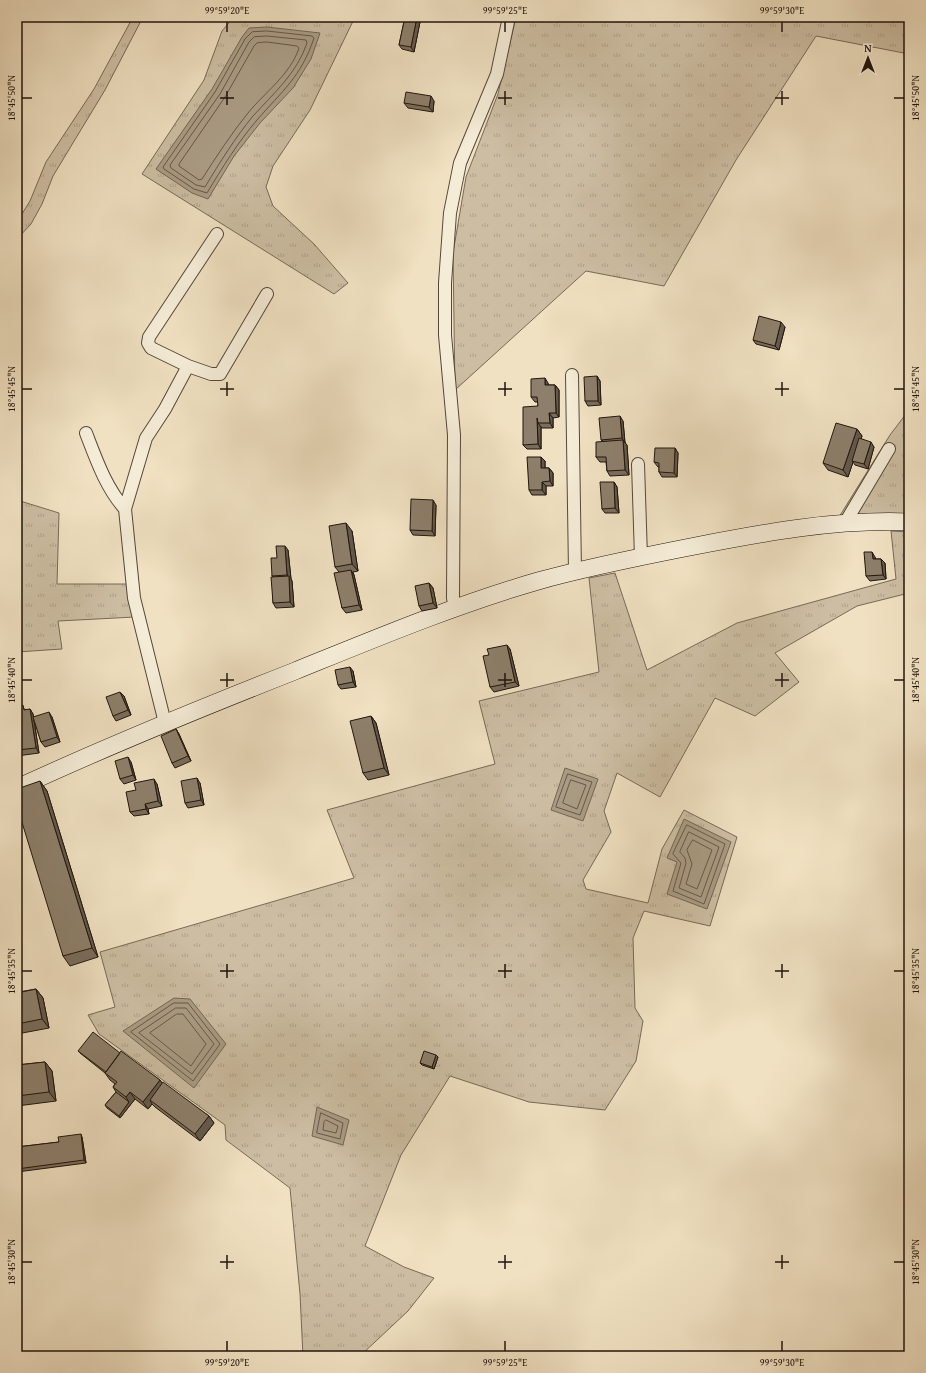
<svg xmlns="http://www.w3.org/2000/svg" width="926" height="1373" font-family="'Gentium Book Plus',serif">
  <style>
    .grass { fill: url(#grass-tufts); stroke: #776a58 }
    .water { fill: #aa9c84; stroke: #736654 }
    .lines { fill: none; stroke-linecap: round; stroke-linejoin: round }
    .shore { stroke: #665848; stroke-width: 1 }
    .street-casing { stroke: #55483a; stroke-width: 14 }
    .secondary-casing { stroke: #21150d; stroke-width: 18 }
    .street { stroke: #f5ecd7; stroke-width: 12 }
    .secondary { stroke: #f5ecd7; stroke-width: 17 }
    .wall { fill: #796d5c; stroke: #21150d }
    .shaded-wall { fill: #63594b; stroke: #21150d }
    .building { fill: #8d7f6b; stroke: #21150d }
    .ticks { fill: none; stroke: #21150d; stroke-width: 1.5 }
    .neatline { fill: none; stroke: #21150d; stroke-width: 1.5 }
    .ticks-label { font-size: 10px; text-anchor: middle; fill: #21150d }
  </style>
  <defs>
    <pattern id="grass-tufts" width="24" height="20" patternUnits="userSpaceOnUse"><rect width="24" height="20" fill="#cdbea3"/><path d="M3 7l-1-3M5 7V3M7 7l1-3M15 17l-1-3M17 17v-4M19 17l1-3" fill="none" stroke="#b0a28b"/></pattern>
  </defs>
  <rect width="100%" height="100%" fill="#f0e1c2"/>
  <filter id="stains"><feTurbulence type="fractalNoise" baseFrequency=".005" numOctaves="4"/><feColorMatrix values="0 0 0 0 .2 0 0 0 0 .09 0 0 0 0 .02 0 0 0 .5 -.17"/></filter>
  <radialGradient id="worn" r=".72"><stop offset=".6" stop-color="#630" stop-opacity="0"/><stop offset="1" stop-color="#630" stop-opacity=".3"/></radialGradient>
  <!-- grass -->
  <path class="grass" d="M133 17H143L105 90 53 176 42 204 31 224 17 239V222L30 201 46 162 94 89Z
    M234 17H355L310 110 273 166 266 187 273 206 314 244 348 283 334 294 142 174 204 80 222 31Z
    M516 17H909V54L816 36 736 160 664 286 586 271 455 390 453 253 466 177 498 94Z
    M909 410V516L839 517 890 435Z
    M17 500 59 513 57 584H130L135 617 58 621 62 649 17 652Z
    M891 531 909 532V593L857 606 775 653 799 682 755 716 715 698 660 797 617 773 604 811 611 832 583 880 586 889 648 903 662 849 684 810 737 837 710 926 644 911 633 938 635 1008 643 1021 636 1061 605 1110 529 1102 450 1076 401 1155 365 1246 404 1267 434 1278 408 1311 360 1356H303L300 1294 290 1188 226 1140 225 1125 99 1034 88 1015 115 1007 100 952 354 878 327 810 495 764 479 701 599 672 589 578 615 573 647 670 737 623 896 579Z"/>
  <!-- water -->
  <path class="water" d="M267 27 320 33 311 59 293 88 260 123 234 156 208 199 192 193 156 169 212 89 242 37 249 28Z
    M565 768 598 779 583 821 551 810Z
    M684 819 731 842 707 909 667 894 677 862 667 858Z
    M174 998 190 999 226 1044 194 1088 123 1031Z
    M317 1107 349 1120 343 1145 312 1136Z"/>
  <g class="lines">
    <!-- shore -->
    <path class="shore" d="M267 31 312 36 314 38C301 77 282 91 257 120 238 142 222 168 207 193L194 189 164 169 163 167 215 92 245 39 252 32Z
      M267 36 306 40 307 43C297 73 274 93 253 116 235 138 220 162 205 187L196 185 171 168 170 165 220 94 249 42 254 37Z
      M267 42 297 46 299 48C290 75 265 92 248 113 231 134 216 157 202 179L199 180 179 166V164L225 97 254 46 257 43Z
      M568 774 592 782 580 815 556 807Z
      M571 780 586 785 577 809 563 803Z
      M687 825 725 844 704 904 673 891 681 863 673 854Z
      M689 832 719 847 701 897 679 888 686 863 685 858 680 852Z
      M693 840 712 850 697 889 686 884 692 864 687 850Z
      M174 1003H188L220 1044 193 1081 131 1032Z
      M176 1008H186L214 1044 192 1074 139 1033Z
      M177 1014H183L206 1044 191 1066 150 1033Z
      M321 1113 343 1123 340 1139 317 1133Z
      M326 1120 338 1126 336 1133 323 1130 324 1122Z"/>
    <defs>
      <path id="street" d="M188 366 151 348 148 343 149 337 217 234
        M572 375 575 572
        M86 433C96 459 106 488 125 509
        M638 464 641 557
        M845 523 889 449
        M455 609 453 598 454 435 445 335V283L450 213 460 163 497 74 509 17
        M165 723 134 598 125 509 146 438 165 409 188 366 211 374H220L267 294"/>
      <path id="secondary" d="M17 788C108 746 201 708 295 671 374 639 455 605 538 581 588 567 639 557 690 547 762 533 835 519 909 522"/>
    </defs>
    <!-- street casing -->
    <use href="#street" class="street-casing"/>
    <!-- secondary casing -->
    <use href="#secondary" class="secondary-casing"/>
    <!-- street -->
    <use href="#street" class="street"/>
    <!-- secondary -->
    <use href="#secondary" class="secondary"/>
  </g>
  <!-- wall -->
  <path class="wall" d="M405 17H421L414 52 402 49 399 45Z
    M434 101 433 112 408 108 404 103Z
    M785 327 779 350 756 344 753 340Z
    M597 376 600 381 601 405 588 406 585 401Z
    M548 383V385H555L559 390V417L553 418V428H542L541 427V449H527L523 445 538 406V402H535L531 397Z
    M623 421 625 443 627 445 629 475 610 476 607 471 606 462H600L596 457 603 441 601 440Z
    M857 429 862 436 861 439 874 447 868 469 855 465 853 462 848 477 828 470 823 463Z
    M675 448 678 453 677 477H662L659 472V467H658L654 462Z
    M545 461V468H549L553 473V486H546V495H532L529 490Z
    M614 482 617 487 619 513H605L602 509Z
    M436 505 435 536 413 535 410 530Z
    M352 531 358 571 353 572 354 575 362 610 346 613 342 608 339 572 335 567Z
    M288 550 291 579 292 581 294 607 276 608 273 603V577L272 576 277 558Z
    M875 557V559H881L885 563 886 579 870 581 866 576Z
    M429 583 433 588 437 608 422 611 419 606Z
    M510 649 519 686 494 692 490 687Z
    M353 671 356 687 341 689 338 685Z
    M124 696 131 715 116 721 113 716Z
    M17 706 27 710 30 709 33 714 34 717H52L60 742 45 747 41 742 34 720 39 753 17 756Z
    M371 716 376 723 389 775 368 780 363 773Z
    M176 729 179 734 191 761 175 768 172 763Z
    M131 762 136 780 124 784 120 779Z
    M40 781 47 791 98 957 70 966 63 956Z
    M200 783 204 805 188 808 185 803Z
    M157 784 162 806 148 809 149 814 134 816 130 812 136 790Z
    M17 983 19 992 36 989 43 998 49 1028 17 1034Z
    M78 1051 120 1053 160 1080 162 1083 209 1116 214 1123 200 1141 155 1107 152 1104 148 1109 135 1099 120 1118 107 1108 105 1105 116 1092 113 1087 115 1084 110 1080 105 1073 80 1053Z
    M436 1055 438 1057 434 1069 422 1065 420 1063Z
    M45 1062 52 1071 56 1101 17 1106V1065Z
    M82 1137 86 1163 17 1172V1147L59 1142Z"/>
  <!-- shaded-wall -->
  <path class="shaded-wall" d="M417 17H421L414 52 411 47Z
    M431 96 434 101 433 112 429 107Z
    M781 322 785 327 779 350 775 346Z
    M597 376 600 381 601 405 598 401Z
    M545 378 548 383V390L545 385Z
    M555 385 559 390V417L556 413Z
    M549 413 553 418V428L550 423Z
    M620 416 623 421 625 443 622 438Z
    M537 418 538 423 541 427V449L538 444Z
    M857 429 862 436 854 461H852L853 462 848 477 843 470Z
    M623 440 627 445 629 475 625 470Z
    M871 442 874 447 868 469 864 464Z
    M675 448 678 453 677 477 674 473Z
    M541 457 545 461V473L541 468Z
    M549 468 553 473V486L550 481Z
    M542 482 546 486V495L542 490Z
    M614 482 617 487 619 513 615 508Z
    M433 500 436 505 435 536 432 531Z
    M346 523 352 531 358 571 352 564Z
    M285 546 288 550 291 579 292 581 294 607 290 602 289 577 287 575Z
    M872 552 875 557 876 564 873 559Z
    M881 559 885 563 886 579 883 575Z
    M351 570 354 575 362 610 359 605Z
    M429 583 433 588 437 608 433 603Z
    M507 645 510 649 519 686 515 682Z
    M350 667 353 671 356 687 353 682Z
    M120 692 124 696 131 715 128 710Z
    M30 709 33 714 39 753 36 748Z
    M49 712 52 717 60 742 57 737Z
    M371 716 376 723 389 775 384 768Z
    M176 729 179 734 191 761 188 756Z
    M128 757 131 762 136 780 133 775Z
    M197 778 200 783 204 805 201 800Z
    M154 779 157 784 162 806 158 801Z
    M40 781 47 791 98 957 92 948Z
    M145 804 148 809 149 814 146 809Z
    M17 983 21 1002 17 996Z
    M36 989 43 998 49 1028 42 1019Z
    M436 1055 438 1057 434 1069 432 1067Z
    M45 1062 52 1071 56 1101 49 1092Z
    M160 1080 165 1087 150 1100 152 1104 148 1109 143 1102Z
    M130 1092 135 1099 120 1118 119 1116 129 1102 126 1097Z
    M209 1116 214 1123 200 1141 195 1134Z
    M81 1134 82 1137 86 1163 84 1160Z"/>
  <!-- building -->
  <path class="building" d="M405 17H417L411 47 399 45Z
    M406 92 431 96 429 107 404 103Z
    M759 316 781 322 775 346 753 340Z
    M597 376 598 401H585L584 377Z
    M545 378V385H555L556 413H549L550 423H538L537 418 538 444 523 445V407L538 406 537 397H531V379Z
    M620 416 622 438 601 440 599 418Z
    M836 423 857 429 843 470 823 463Z
    M859 438 871 442 864 464 852 461Z
    M623 440 625 470 607 471 606 457H596V442Z
    M655 448H675L674 473 659 472V463L654 462Z
    M527 457H541V468H549L550 481 542 482V490H529Z
    M600 482H614L615 508 602 509Z
    M411 499 433 500 432 531 410 530Z
    M346 523 352 564 335 567 329 526Z
    M276 546H285L287 575 272 576 271 558H277Z
    M864 552H872L873 559H881L883 575 866 576Z
    M351 570 359 605 342 608 334 573Z
    M289 576 290 602 273 603 271 577Z
    M429 583 433 603 419 606 415 586Z
    M507 645 515 682 490 687 483 656 489 655 487 649Z
    M350 667 353 682 338 685 335 670Z
    M120 692 128 710 113 716 106 697Z
    M23 705 24 710 30 709 36 748 17 750V706Z
    M49 712 57 737 41 742 33 717Z
    M371 716 384 768 363 773 350 721Z
    M176 729 188 756 172 763 161 736Z
    M128 757 133 775 120 779 115 761Z
    M197 778 201 800 185 803 181 781Z
    M154 779 158 801 145 804 146 809 130 812 126 792 136 790 134 783Z
    M40 781 92 948 63 956 17 806V789Z
    M36 989 42 1019 17 1024V993Z
    M93 1032 120 1053 106 1072 78 1051Z
    M121 1051 160 1080 143 1102 130 1092 126 1097 113 1087 117 1082 105 1073Z
    M424 1051 436 1055 432 1067 420 1063Z
    M45 1062 49 1092 17 1096V1065Z
    M163 1082 209 1116 195 1134 150 1100Z
    M116 1092 129 1102 119 1116 105 1105Z
    M81 1134 84 1160 17 1169V1147L59 1142 58 1137Z"/>
  <!-- ticks -->
  <path class="ticks" d="M227 22V32M505 22V32M782 22V32M227 91V105M505 91V105M782 91V105M22 98H32M220 98H234M498 98H512M775 98H789M894 98H904M227 382V396M505 382V396M782 382V396M22 389H32M220 389H234M498 389H512M775 389H789M894 389H904M227 673V687M505 673V687M782 673V687M22 680H32M220 680H234M498 680H512M775 680H789M894 680H904M227 964V978M505 964V978M782 964V978M22 971H32M220 971H234M498 971H512M775 971H789M894 971H904M227 1255V1269M505 1255V1269M782 1255V1269M22 1262H32M220 1262H234M498 1262H512M775 1262H789M894 1262H904M227 1341V1351M505 1341V1351M782 1341V1351"/>
  <!-- margin -->
  <rect width="926" height="1373" fill="none" stroke="#f0e1c2" stroke-width="44"/>
  <!-- north arrow -->
  <g transform="translate(868 58)" stroke="#f5ecd7" stroke-width="3" paint-order="stroke">
  <path d="M0-3L7 15L0 10L-7 15Z" fill="#21150d"/>
  <text y="-6" font-size="11" font-weight="bold" text-anchor="middle" fill="#21150d">N</text>
  </g>
  <rect x="22" y="22" width="882" height="1329" class="neatline"/>
  <g class="ticks-label">
    <text x="227" y="14">99°59'20"E</text>
    <text x="505" y="14">99°59'25"E</text>
    <text x="782" y="14">99°59'30"E</text>
    <text transform="translate(11 98) rotate(-90)" y="4">18°45'50"N</text>
    <text transform="translate(915 98) rotate(-90)" y="4">18°45'50"N</text>
    <text transform="translate(11 389) rotate(-90)" y="4">18°45'45"N</text>
    <text transform="translate(915 389) rotate(-90)" y="4">18°45'45"N</text>
    <text transform="translate(11 680) rotate(-90)" y="4">18°45'40"N</text>
    <text transform="translate(915 680) rotate(-90)" y="4">18°45'40"N</text>
    <text transform="translate(11 971) rotate(-90)" y="4">18°45'35"N</text>
    <text transform="translate(915 971) rotate(-90)" y="4">18°45'35"N</text>
    <text transform="translate(11 1262) rotate(-90)" y="4">18°45'30"N</text>
    <text transform="translate(915 1262) rotate(-90)" y="4">18°45'30"N</text>
    <text x="227" y="1366">99°59'20"E</text>
    <text x="505" y="1366">99°59'25"E</text>
    <text x="782" y="1366">99°59'30"E</text>
  </g>
  <rect width="100%" height="100%" filter="url(#stains)"/>
  <rect width="100%" height="100%" fill="url(#worn)"/>
</svg>
